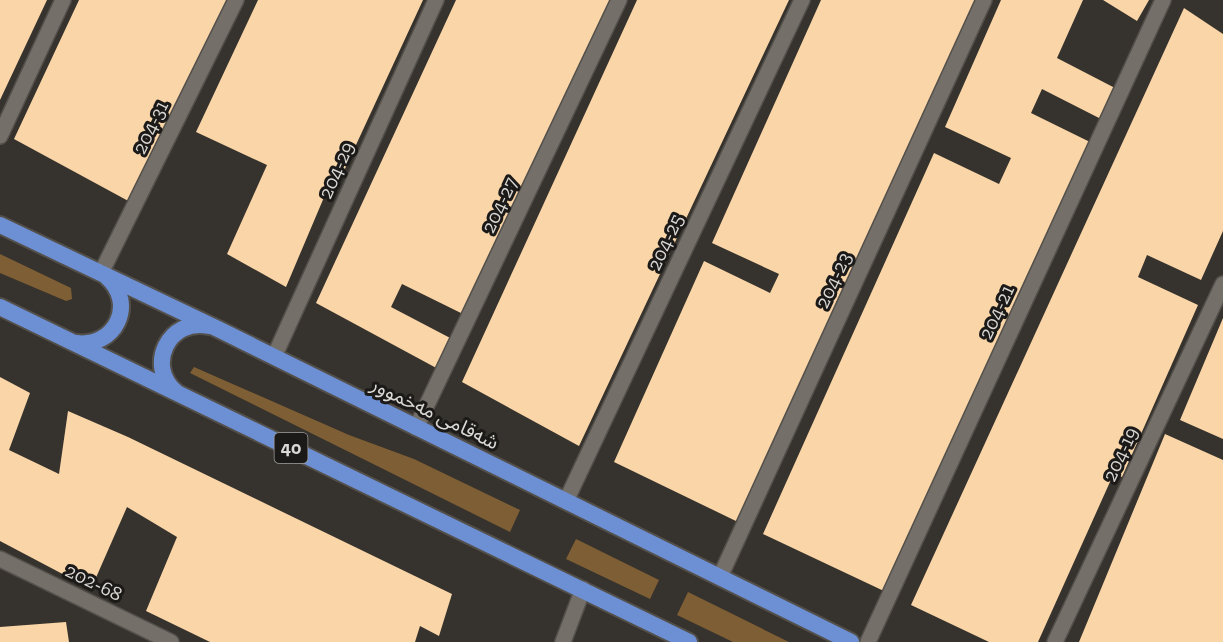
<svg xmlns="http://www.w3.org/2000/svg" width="1223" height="642" font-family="'Zilla Slab','Noto Sans Arabic',serif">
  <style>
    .forest { fill: #7e5e34 }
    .building { fill: #f9d5a7 }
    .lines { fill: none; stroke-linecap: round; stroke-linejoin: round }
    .minor-casing { stroke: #534f4a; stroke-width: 18 }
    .tertiary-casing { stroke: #534f4a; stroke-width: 18 }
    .trunk-casing { stroke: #534f4a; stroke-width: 20 }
    .minor { stroke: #746f69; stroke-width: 15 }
    .tertiary { stroke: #746f69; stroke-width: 15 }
    .trunk { stroke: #6d90d4; stroke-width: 16 }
    .labels { text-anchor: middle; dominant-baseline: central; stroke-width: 6; stroke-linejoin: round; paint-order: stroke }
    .shield { fill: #1c1a18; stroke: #a19e9c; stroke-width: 1.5 }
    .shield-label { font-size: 18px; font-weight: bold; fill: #dad7d4 }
    .street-label { font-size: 20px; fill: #dad7d4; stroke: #1c1a18 }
  </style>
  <rect width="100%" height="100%" fill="#36322d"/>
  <!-- forest -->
  <path class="forest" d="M0 254 71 288 72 299 66 301 0 273Z
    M194 367 349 435 414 459 520 510 510 532 190 373Z
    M576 539 659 580 650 599 566 559Z
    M688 592 789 642H733L677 615Z"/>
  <!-- building -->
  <path class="building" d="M0 0H47L0 100Z
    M79 0H229L132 203 14 139Z
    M258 0H423L343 173 336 169 286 287 227 254 267 165 196 132Z
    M456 0H610L465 315 402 284 391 307 454 340 440 370 316 303Z
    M637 0H789L579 446 462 382Z
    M821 0H979L738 522 614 462 704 261 770 293 779 274 712 243Z
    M1001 0H1083L1057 58 1115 88 1101 119 1042 89 1031 113 1090 142 886 592 763 534 934 153 999 184 1011 158 945 127Z
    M1103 0H1149L1137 21Z
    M1184 8 1223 34V231L1201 280 1147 255 1138 277 1198 305 1122 477 1114 473 1038 642H989L911 605Z
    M1223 318V439L1180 420Z
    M0 377 30 393 9 450 59 474 68 411 128 437 452 594 439 636 420 626 415 642H210L146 611 177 537 127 507 91 589 0 541Z
    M1165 434 1223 460V642H1079Z
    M66 622 69 642H0V627Z"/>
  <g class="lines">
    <defs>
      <path id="minor" d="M0 136 63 0
        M101 273 236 0
        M274 357 436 0
        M416 428 619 0
        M566 501 802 0
        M0 559 171 642
        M720 577 984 0
        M868 642 1163 0
        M1055 642 1223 284"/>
      <path id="tertiary" d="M563 642 583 589"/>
      <path id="trunk" d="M0 225 218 329 851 642
        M0 307 689 642
        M76 343C115 348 137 304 107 277
        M176 392C145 366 169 317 209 326"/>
    </defs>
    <!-- minor casing -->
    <use href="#minor" class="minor-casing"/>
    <!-- tertiary casing -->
    <use href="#tertiary" class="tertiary-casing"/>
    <!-- trunk casing -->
    <use href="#trunk" class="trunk-casing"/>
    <!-- minor -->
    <use href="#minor" class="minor"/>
    <!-- tertiary -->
    <use href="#tertiary" class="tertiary"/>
    <!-- trunk -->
    <use href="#trunk" class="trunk"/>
  </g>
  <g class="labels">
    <!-- shield labels -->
    <rect class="shield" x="274.5" y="433" width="33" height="30" rx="4.5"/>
    <g class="shield-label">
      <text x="291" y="448">40</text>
    </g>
    <!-- street labels -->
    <g class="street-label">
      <text transform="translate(150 127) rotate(-64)">204-31</text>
      <text transform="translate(336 170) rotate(-66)">204-29</text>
      <text transform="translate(499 205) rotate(-65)">204-27</text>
      <text transform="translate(665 242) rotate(-65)">204-25</text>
      <text transform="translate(833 280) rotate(-65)">204-23</text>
      <text transform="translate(996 312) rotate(-65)">204-21</text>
      <text transform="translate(435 413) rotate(26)">شەقامی مەخموور</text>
      <text transform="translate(1120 454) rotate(-65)">204-19</text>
      <text transform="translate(94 582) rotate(26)">202-68</text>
    </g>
  </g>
</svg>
